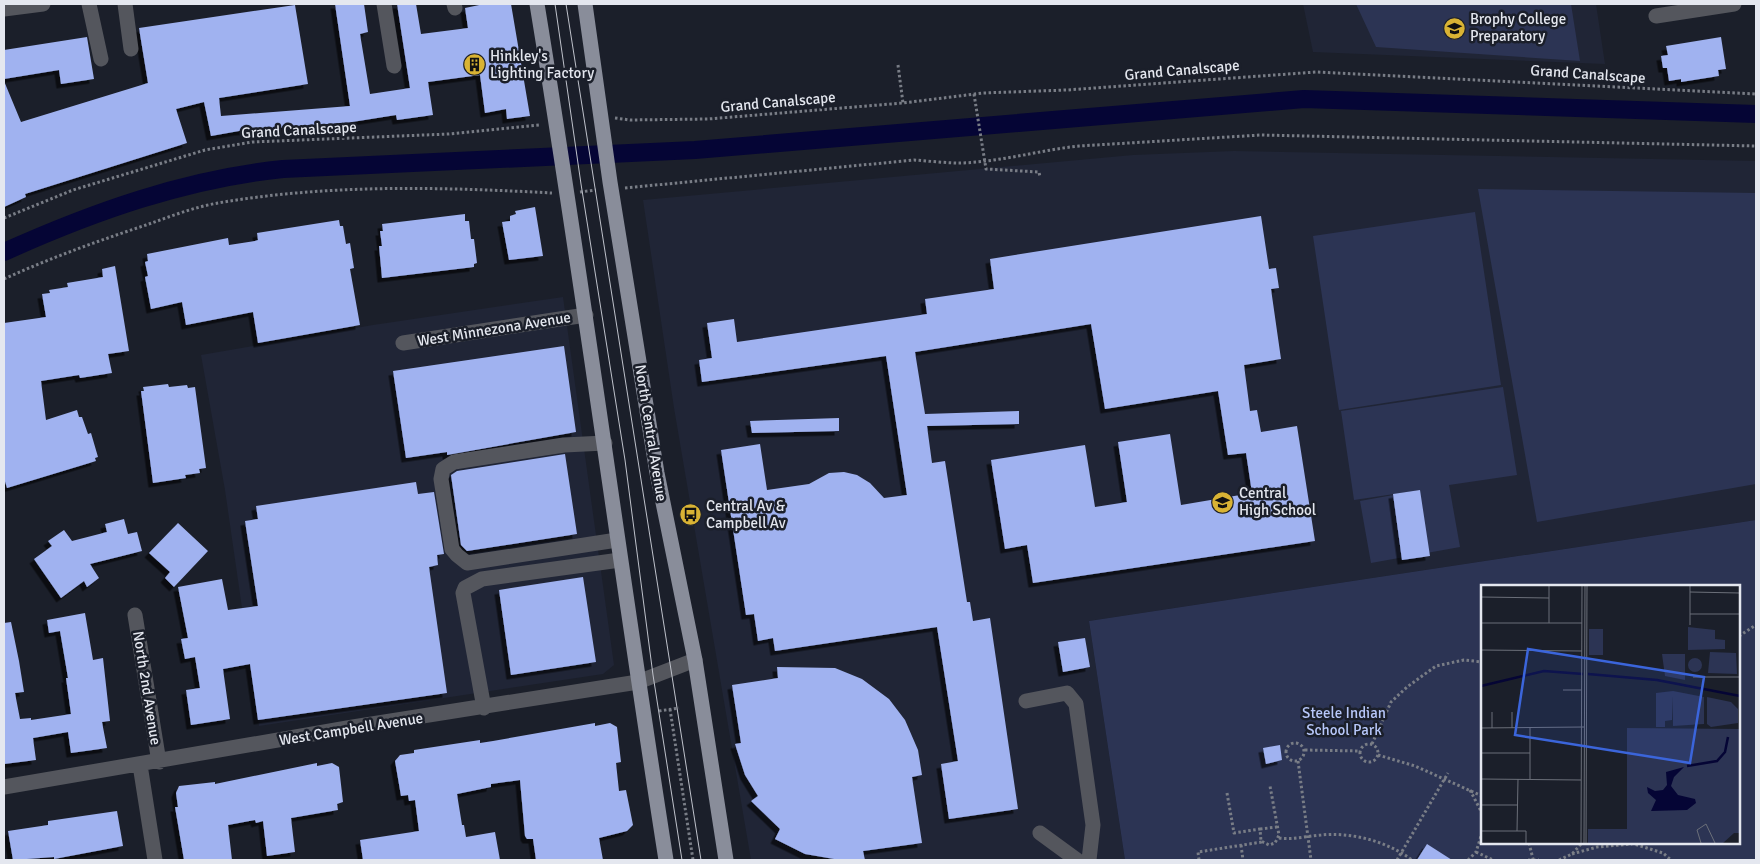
<svg xmlns="http://www.w3.org/2000/svg" width="1760" height="864" font-family="Signika,sans-serif">
  <style>
    .built { fill: #202536 }
    .green { fill: #2c3454; fill-rule: evenodd }
    .lines { fill: none; stroke-linecap: round; stroke-linejoin: round }
    .canal { stroke: #050535; stroke-width: 18 }
    .building { fill: #a0b2f0; filter: url(#shadow) }
    .path { stroke: #797d86; stroke-width: 3; stroke-dasharray: 2.5 2.5; stroke-linecap: butt }
    .minor { stroke: #54565d; stroke-width: 15 }
    .major { stroke: #898d9a; stroke-width: 15 }
    .tram { stroke: #bfc2cb; stroke-width: 1 }
    .labels { text-anchor: middle; dominant-baseline: central; stroke-width: 5; stroke-linejoin: round; paint-order: stroke }
    .poi-label { font-size: 15px; fill: #e4e7ef; stroke: #1b1f2a; text-anchor: start }
    .street-label { font-size: 15px; fill: #e4e7ef; stroke: #1b1f2a }
    .park-label { font-size: 15px; fill: #b7c7f9; stroke: #1b1f2a }
    .inset-river { fill: none; stroke: #050535; stroke-width: 2.5 }
    .inset-road { fill: none; stroke: #6b6f79; stroke-width: 1 }
    .view { fill: #3b65db; fill-opacity: 0.15; stroke: #3b65db; stroke-width: 2.5 }
    .inset-edge { fill: none; stroke: #e4e7ef; stroke-width: 2.5 }
  </style>
  <defs>
    <filter id="shadow"><feDropShadow dx="-4.5" dy="4.5" stdDeviation="0" flood-color="#0009"/></filter>
  </defs>
  <rect width="100%" height="100%" fill="#1b1f2a"/>
  <!-- built -->
  <path class="built" d="M1303 4H1596L1605 64 1313 52Z
    M1234 151 1756 161V520L1089 621 1125 860H751L674 408 643 200 1133 155Z
    M563 297 614 665 603 674 259 726 225 490 201 355 373 325Z"/>
  <!-- green -->
  <path class="green" d="M1356 4H1571L1580 61 1376 47Z
    M1478 189 1756 193V484L1537 522Z
    M1475 212 1501 385 1339 410 1313 236Z
    M1503 387 1517 475 1449 485 1460 547 1371 563 1360 501 1421 490 1354 500 1341 411Z
    M1756 520V860H1125L1089 621ZM1482 586H1739V843H1482Z"/>
  <g class="lines">
    <!-- canal -->
    <path class="canal" d="M4 252C93 212 185 179 283 169L695 150 1304 99 1756 114"/>
  </g>
  <!-- building -->
  <path class="building" d="M335 4H364L368 32 360 34 370 94 410 88 397 4H416L421 34 468 28 465 8 484 4H511L530 116 507 119 506 109 485 113 480 75 428 82 433 115 397 120 396 115 352 122 239 131 211 136 204 102 176 109 187 143 25 194 26 197 4 207V81L21 122 148 83 139 28 295 5 308 84 219 98 221 116 350 106Z
    M87 37 94 79 61 84 59 70 4 79V50Z
    M1721 37 1726 69 1718 70 1719 76 1681 82V79L1669 81 1667 68H1663L1661 56 1668 55 1666 46Z
    M535 207 543 256 509 260 502 222 510 221V216L516 214 515 211Z
    M465 214V221H469L471 239H474L477 263 474 264V267L382 278 379 246H382L380 231H383L382 224Z
    M1261 216 1269 269 1276 268 1279 288 1271 289 1281 359 1244 365 1250 411 1257 410 1261 432 1297 426 1315 541 1033 583 1027 545 1005 549 991 460 1085 445 1095 507 1127 502 1118 442 1170 434 1181 505 1252 493 1246 453 1228 455 1218 391 1105 409 1091 324 915 352 925 414 1019 411V424L927 426 932 463 945 461 967 602H970L973 621 990 618 1018 809 949 819 941 764 958 761 937 627 775 651 773 638 758 641 754 614 746 615 721 450 760 444 767 490 809 484 829 473 844 472 857 475 870 483 884 498 907 495 886 356 702 382 699 360 712 358 707 323 734 319 737 342 927 314 925 299 994 289 990 259Z
    M339 220 340 226H343L346 244 350 243 354 268 350 269 360 325 258 343 253 312 186 325 182 302 151 309 145 277 148 276 145 262 148 261 147 254 228 238 229 245 255 241 258 240 257 233Z
    M115 266 129 351 108 354 112 373 80 378 79 375 41 381 46 420 77 410 79 417H82L88 434 91 433 98 457 95 458 96 461 7 488 4 478V323L46 317 42 294 50 293 49 290 68 287 67 283 103 277 102 269Z
    M564 346 576 432 447 455V452L406 458 393 371Z
    M168 384 169 387 187 385 188 388 195 387 206 468 199 469 200 473 185 475 186 478 153 483 141 391H144L143 387Z
    M839 418V431L752 433 750 421Z
    M565 454 577 534 467 551 461 545 451 475 457 471Z
    M416 482 418 494 434 492 444 554 437 555 438 565 429 567 447 693 258 720 250 664 223 669 230 719 191 725 186 690 200 688 195 657 185 659 181 639 188 638 178 587 222 579 228 610 258 606 245 521 258 519 256 506Z
    M1420 490 1430 556 1402 560 1393 494Z
    M124 519 128 534 137 532 142 551 90 564 99 578 87 587 84 581 61 598 34 559 52 546 48 541 64 530 72 541 107 532 105 524Z
    M178 523 208 551 174 587 165 578 170 572 149 553Z
    M583 577 596 662 511 675 499 590Z
    M85 613 93 660 103 658 110 721 102 722 107 748 71 753 68 732 33 738 36 760 4 764V623L11 622 19 661 24 692 15 693 20 719 31 718V720L71 714 66 678H68L60 631 49 633 47 620Z
    M1085 638 1090 667 1063 672 1058 642Z
    M777 667 835 668 862 679 889 699 905 720 918 750 922 775 912 777 922 843 863 851 865 860H840L805 854 775 839 780 829 751 801 758 796 745 775 735 744 741 743 732 685 778 678Z
    M595 723V726L610 723 617 727 621 762 616 763 619 791 626 790 633 825 627 831 599 838 603 860H536L533 839H527L525 836 520 780 491 784V787L457 794 462 825H464L466 837 495 832 500 860H363L360 840 419 831 415 800 409 801 408 795 401 796 395 761 400 755 414 753V750L480 740V743L493 741Z
    M1280 745 1282 760 1266 764 1263 748Z
    M317 763V766L332 763 339 767 343 802 337 804 338 810 291 818 295 852 267 856 263 821 256 823 255 820 228 825 232 860H184L175 807H178L176 793 179 786 215 782V784Z
    M117 811 123 846 54 859V857L13 860 8 831 48 825V821Z
    M1427 844 1452 860H1417Z"/>
  <g class="lines">
    <!-- path -->
    <path class="path" d="M898 65 903 103
      M974 94 986 169 1039 172 1040 177
      M615 118 630 120 708 119 903 103 983 93 1067 90 1316 72 1756 94
      M625 188 914 160C929 161 945 163 960 163 1001 162 1040 150 1079 146L1261 135 1756 146
      M580 192 596 190
      M4 218 73 190 205 150 252 142 449 134 540 125
      M4 279C50 258 98 241 146 225 169 217 194 207 218 203 328 184 441 187 552 193
      M1739 636 1756 625
      M670 709 693 860
      M659 711 679 708
      M1286 752a9 9 0 1 1 18 0a9 9 0 1 1-18 0Z
      M1360 753a9 9 0 1 1 18 0a9 9 0 1 1-18 0Z
      M1372 744 1391 702 1407 687 1436 666 1464 660 1482 662
      M1305 750 1360 751
      M1378 755 1415 766 1482 796
      M1298 761 1311 860
      M1470 790 1482 813V826
      M1227 793 1234 833 1260 829 1261 841 1269 845 1275 843 1279 835 1270 786
      M1260 829 1277 827
      M1279 838C1293 840 1307 836 1321 835 1351 832 1387 841 1412 860
      M1529 843 1533 859
      M1631 843 1663 853 1671 860
      M1241 845 1243 860
      M1476 852 1493 860
      M1572 854 1597 847 1632 844
      M1199 860 1198 852 1262 842
      M1397 860 1448 773
      M1468 860 1476 852 1482 833
      M1528 860H1539
      M1559 860 1572 854 1582 843"/>
    <!-- minor -->
    <path class="minor" d="M89 4 101 59
      M125 4 131 49
      M384 4 394 66
      M454 4 455 8
      M4 9 43 4
      M1656 16 1734 4
      M403 343 586 315
      M605 443 564 445 454 462 443 469 441 479 452 549 457 555 467 563 617 540
      M135 615 159 762
      M1026 701 1067 693 1076 704 1093 825 1089 860
      M484 708 463 593 465 588 482 579 620 560
      M140 765 155 860
      M4 787 353 727 638 682 695 660
      M1040 833 1077 860"/>
    <!-- major -->
    <path class="major" d="M537 4C584 289 621 575 666 860
      M585 4 610 182 657 473 695 660 726 860"/>
    <!-- tram -->
    <path class="tram" d="M555 4 581 184 625 460 653 675 682 860
      M566 4 701 860"/>
  </g>
  <!-- icons -->
  <defs>
    <symbol id="school-disc" viewBox="-11 -11 22 22"><circle r="9.5" fill="#d9b334" stroke="#1b1f2a"/><path d="M0-5L7-2L0 1L-7-2ZM-4 1L0 2.5L4 1V4Q0 6-4 4Z" fill="#111"/></symbol>
    <symbol id="building-disc" viewBox="-11 -11 22 22"><circle r="9.5" fill="#d9b334" stroke="#1b1f2a"/><path d="M-4-6H4V6H1V3H-1V6H-4ZM-2.5-4.3h1.7v1.8h-1.7ZM.8-4.3h1.7v1.8H.8ZM-2.5-1h1.7V.8h-1.7ZM.8-1h1.7V.8H.8Z" fill="#111"/></symbol>
    <symbol id="bus-disc" viewBox="-11 -11 22 22"><circle r="9.5" fill="#d9b334" stroke="#1b1f2a"/><path d="M-5-6H5V4H4V6H2V4H-2V6H-4V4H-5ZM-3.5-4V0h7V-4ZM-3.5 1.2v1.5H-2V1.2ZM2 1.2v1.5H3.5V1.2Z" fill="#111"/></symbol>
  </defs>
  <g fill-rule="evenodd">
    <use href="#school-disc" x="1442" y="16" width="25" height="25"/>
    <use href="#building-disc" x="462" y="52" width="25" height="25"/>
    <use href="#school-disc" x="1210" y="490" width="25" height="25"/>
    <use href="#bus-disc" x="678" y="502" width="25" height="25"/>
  </g>
  <g class="labels">
    <!-- poi labels -->
    <g class="poi-label">
      <text x="1470" y="19">Brophy College<tspan x="1470" dy="17">Preparatory</tspan></text>
      <text x="490" y="56">Hinkley's<tspan x="490" dy="17">Lighting Factory</tspan></text>
      <text x="1239" y="493">Central<tspan x="1239" dy="17">High School</tspan></text>
      <text x="706" y="506">Central Av &amp;<tspan x="706" dy="17">Campbell Av</tspan></text>
    </g>
    <!-- street labels -->
    <g class="street-label">
      <text transform="translate(1182 70) rotate(-5)">Grand Canalscape</text>
      <text transform="translate(1588 74) rotate(4)">Grand Canalscape</text>
      <text transform="translate(778 102) rotate(-5)">Grand Canalscape</text>
      <text transform="translate(299 130) rotate(-3)">Grand Canalscape</text>
      <text transform="translate(494 329) rotate(-9)">West Minnezona Avenue</text>
      <text transform="translate(651 433) rotate(81)">North Central Avenue</text>
      <text transform="translate(147 688) rotate(81)">North 2nd Avenue</text>
      <text transform="translate(351 729) rotate(-9)">West Campbell Avenue</text>
    </g>
    <!-- park labels -->
    <g class="park-label">
      <text x="1344" y="713">Steele Indian<tspan x="1344" dy="17">School Park</tspan></text>
    </g>
  </g>
  <!-- overview -->
  <g transform="translate(1481 585)">
    <rect width="259" height="259" fill="#1b1f2a"/>
    <path d="M207 42 234 45V54L244 55V64L207 65ZM108 44H122V70H108ZM229 67 255 68 256 89 227 88ZM181 69H204V95L184 91ZM207 80a7 7 0 1 1 14 0a7 7 0 1 1-14 0ZM192 106 223 112V139L192 141V111L191 135 184 136V142H175V108ZM226 112 250 117 257 124V138L230 142 226 139ZM146 143 259 144V248H253L242 258H107V244H146Z" fill="#2c3454"/>
    <path d="M203 182 193 192 190 201 197 210 214 214 215 218 206 225 170 226 175 215 167 208 166 202 174 206 182 205 186 200 185 187Z" fill="#050535"/>
    <path class="inset-river" d="M107 89 176 95 259 111M0 101 63 86 102 89M206 181 236 176 244 167 247 152"/>
    <path class="inset-road" d="M68 0V38M188 0H209V40M209 7 259 8M0 12 68 13M209 29H259M0 38H101M0 65 101 66M212 92H259M82 105H101M11 127V143M31 127V143M0 143 103 142M0 168H49M0 194 100 195M49 194V143M0 220H36M0 246H45V258M36 246 37 194M100 258 101 0M103 258 104 0M105 258 106 0M220 258 216 245 225 239 234 258"/>
    <path class="view" d="M47 64 223 92 209 178 34 150Z"/>
    <rect width="259" height="259" class="inset-edge"/>
  </g>
  <!-- border -->
  <rect width="1760" height="864" fill="none" stroke="#e4e7ef" stroke-width="10"/>
</svg>
